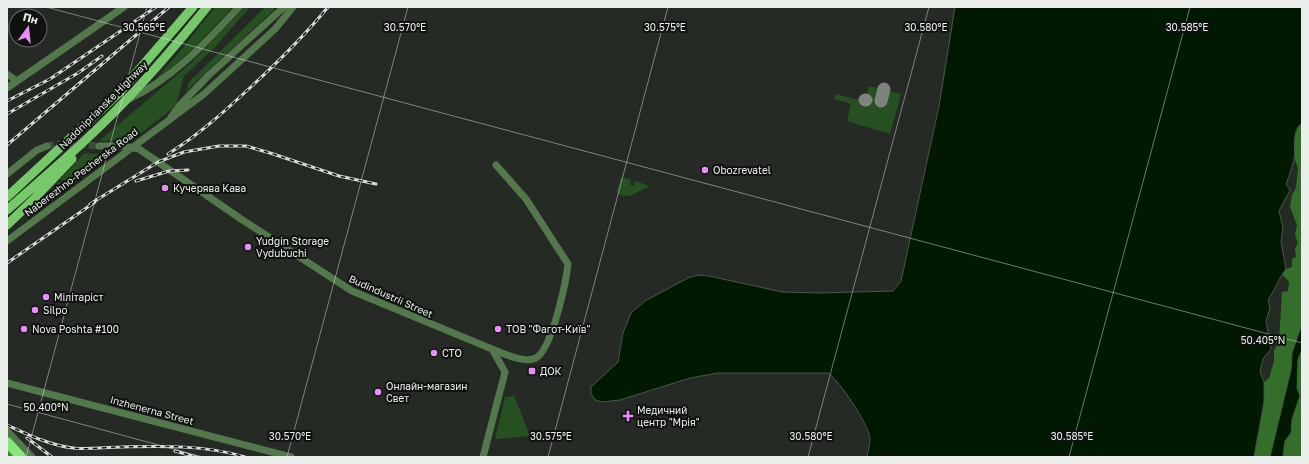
<svg xmlns="http://www.w3.org/2000/svg" width="1309" height="464" font-family="'Golos Text',sans-serif">
  <style>
    .green { fill: #275022 }
    .forest { fill: #336f2b }
    .water { fill: #001900; stroke: #465946 }
    .lines { fill: none; stroke-linecap: round; stroke-linejoin: round }
    .taxiway { stroke: #7e837d; stroke-width: 13 }
    .minor-tunnel { stroke: #434842; stroke-width: 7; stroke-dasharray: 7 3.5; stroke-linecap: butt }
    .minor { stroke: #52784c; stroke-width: 7 }
    .major { stroke: #76c86b; stroke-width: 9 }
    .highway { stroke: #83e876; stroke-width: 10 }
    .rail-casing { stroke: #d6dbd6; stroke-width: 3 }
    .rail { stroke: #10120f; stroke-width: 1.5; stroke-dasharray: 4.5; stroke-linecap: butt }
    .ticks { fill: none; stroke: #ebefeb; stroke-width: 1; stroke-opacity: 0.45 }
    .poi-dot { fill: #eb8dfc; stroke: #10120f; stroke-width: 1.5 }
    .labels { text-anchor: middle; dominant-baseline: central; stroke-width: 4; stroke-linejoin: round; paint-order: stroke }
    .street-label { font-size: 10px; fill: #ebefeb; stroke: #10120f }
    .poi-label { font-size: 10px; fill: #ebefeb; stroke: #10120f; text-anchor: start }
    .ticks-label { font-size: 10px; text-anchor: middle; fill: #ebefeb; stroke: #10120f; stroke-width: 4; stroke-linejoin: round; paint-order: stroke }
  </style>
  <rect width="100%" height="100%" fill="#252b24"/>
  <!-- green -->
  <path class="green" d="M215 7H233L194 48 151 85 182 49Z
    M245 7H250L214 48 184 76 176 105 168 112 132 140 99 141 191 63Z
    M265 7H274V10L186 91 189 82Z
    M869 86 901 94 890 134 847 121 851 104 834 99 836 94 859 100 862 108Z
    M84 153 99 154 101 160 71 180H60Z
    M621 177 631 180 630 185 634 186 635 181 650 186 630 196 620 195 617 192Z
    M58 182 69 183 28 215Z
    M514 396 530 436 495 439 505 397Z"/>
  <!-- forest -->
  <path class="forest" d="M1302 123V324L1292 353 1291 370 1270 457H1254L1264 402V382L1269 378 1274 361V351L1279 341 1282 292 1288 291 1289 282 1282 274 1286 269 1292 267V259L1296 257 1295 248 1298 243 1295 235 1297 225 1290 207 1292 195 1296 188 1298 168 1294 157 1295 137 1298 125Z
    M1302 349V457H1283L1285 441 1291 433 1292 419 1300 396 1297 388 1298 360Z"/>
  <!-- water -->
  <path class="water" d="M955 7H1302V123C1291 131 1296 148 1294 159 1292 168 1289 176 1286 184L1290 190 1279 211 1283 228 1281 242 1286 269C1278 279 1275 290 1268 300L1270 308 1266 321 1271 349 1263 359 1260 372 1264 382V402L1254 457H867C868 451 870 444 870 438 868 424 840 381 828 373H718L690 378 620 400 603 402 595 400 591 394V387L618 362 623 333 631 313 645 301 688 278 698 275 709 276 782 292 819 293 893 291 901 281 939 106Z
    M1302 324V349L1298 360 1297 388 1300 396 1292 419 1291 433 1285 441 1283 457H1270L1291 370 1292 353Z"/>
  <g class="lines">
    <!-- taxiway -->
    <path class="taxiway" d="M865 100H866
      M881 101 884 89"/>
    <!-- minor-tunnel -->
    <path class="minor-tunnel" d="M47 146 56 144 99 146"/>
    <!-- minor -->
    <path class="minor" d="M7 74 17 81
      M7 88 124 7
      M129 99C173 79 207 41 239 7
      M171 117 180 105 209 75 284 7
      M99 146H123L139 149 241 219 352 291 492 349 505 372 483 457
      M7 174 37 150 47 146
      M7 241 204 94 275 29 293 7
      M492 349C503 353 524 364 536 358 552 349 566 282 568 264L526 199 496 165
      M7 383 291 457
      M7 431 32 457
      M7 453 10 457"/>
    <!-- major -->
    <path class="major" d="M7 197 119 93 193 7
      M7 210C48 174 90 138 127 99 155 70 181 39 207 7
      M7 225 32 201 72 159"/>
    <!-- highway -->
    <path class="highway" d="M7 442 21 457"/>
    <defs>
      <path id="rail" d="M7 101 50 79 156 7
        M7 114 78 73 102 56
        M7 145 169 7
        M168 154C200 134 226 110 253 85 280 60 305 35 328 7
        M136 181 169 171 188 170
        M90 204 158 162 184 152 219 146H246L270 153 339 176 376 184
        M7 263 95 202
        M7 425C29 435 49 445 73 448 88 450 106 447 121 447 163 446 206 445 245 457
        M27 438 52 457
        M175 451 196 457"/>
    </defs>
    <!-- rail casing -->
    <use href="#rail" class="rail-casing"/>
    <!-- rail -->
    <use href="#rail" class="rail"/>
  </g>
  <!-- ticks -->
  <path class="ticks" d="M46 7 1302 343M7 404 203 457M26 457 147 7M287 457 408 7M548 457 668 7M808 457 929 7M1069 457 1190 7"/>
  <!-- markers -->
  <g class="poi-dot">
    <circle cx="705" cy="170" r="4"/>
    <circle cx="165" cy="188" r="4"/>
    <circle cx="248" cy="247" r="4"/>
    <circle cx="46" cy="297" r="4"/>
    <circle cx="35" cy="310" r="4"/>
    <circle cx="24" cy="329" r="4"/>
    <circle cx="498" cy="329" r="4"/>
    <circle cx="434" cy="353" r="4"/>
    <rect x="528" y="367" width="8" height="8" rx="2"/>
    <circle cx="378" cy="392" r="4"/>
    <path d="M626 410h4v4h4v4h-4v4h-4v-4h-4v-4h4z"/>
  </g>
  <g class="labels">
    <!-- street labels -->
    <g class="street-label">
      <text transform="translate(103 105) rotate(-45)">Naddniprianske Highway</text>
      <text transform="translate(81 172) rotate(-37)">Naberezhno-Pecherska Road</text>
      <text transform="translate(391 296) rotate(24)">Budindustrii Street</text>
      <text transform="translate(152 410) rotate(15)">Inzhenerna Street</text>
    </g>
    <!-- poi labels -->
    <g class="poi-label">
      <text x="713" y="170">Obozrevatel</text>
      <text x="173" y="188">Кучерява Кава</text>
      <text x="256" y="241">Yudgin Storage<tspan x="256" dy="12">Vydubuchi</tspan></text>
      <text x="54" y="297">Мілітаріст</text>
      <text x="43" y="310">Silpo</text>
      <text x="32" y="329">Nova Poshta #100</text>
      <text x="506" y="329">ТОВ "Фагот-Київ"</text>
      <text x="442" y="353">СТО</text>
      <text x="540" y="371">ДОК</text>
      <text x="386" y="386">Онлайн-магазин<tspan x="386" dy="12">Свет</tspan></text>
      <text x="637" y="410">Медичний<tspan x="637" dy="12">центр "Мрія"</tspan></text>
    </g>
  </g>
  <g class="ticks-label">
    <text x="144" y="31">30.565°E</text>
    <text x="405" y="31">30.570°E</text>
    <text x="665" y="31">30.575°E</text>
    <text x="926" y="31">30.580°E</text>
    <text x="1187" y="31">30.585°E</text>
    <text x="1263" y="344">50.405°N</text>
    <text x="46" y="411">50.400°N</text>
    <text x="290" y="440">30.570°E</text>
    <text x="551" y="440">30.575°E</text>
    <text x="811" y="440">30.580°E</text>
    <text x="1072" y="440">30.585°E</text>
  </g>
  <!-- border -->
  <rect width="1309" height="464" fill="none" stroke="#ebefeb" stroke-width="16"/>
  <!-- north arrow -->
  <g transform="translate(28 28) rotate(15)"><circle r="19" fill="#10120f" stroke="#686a67"/>
  <path d="M0-3L7 15L0 10L-7 15Z" fill="#eb8dfc"/>
  <text y="-6" font-size="11" font-weight="bold" text-anchor="middle" fill="#ebefeb">Пн</text>
  </g>
</svg>
